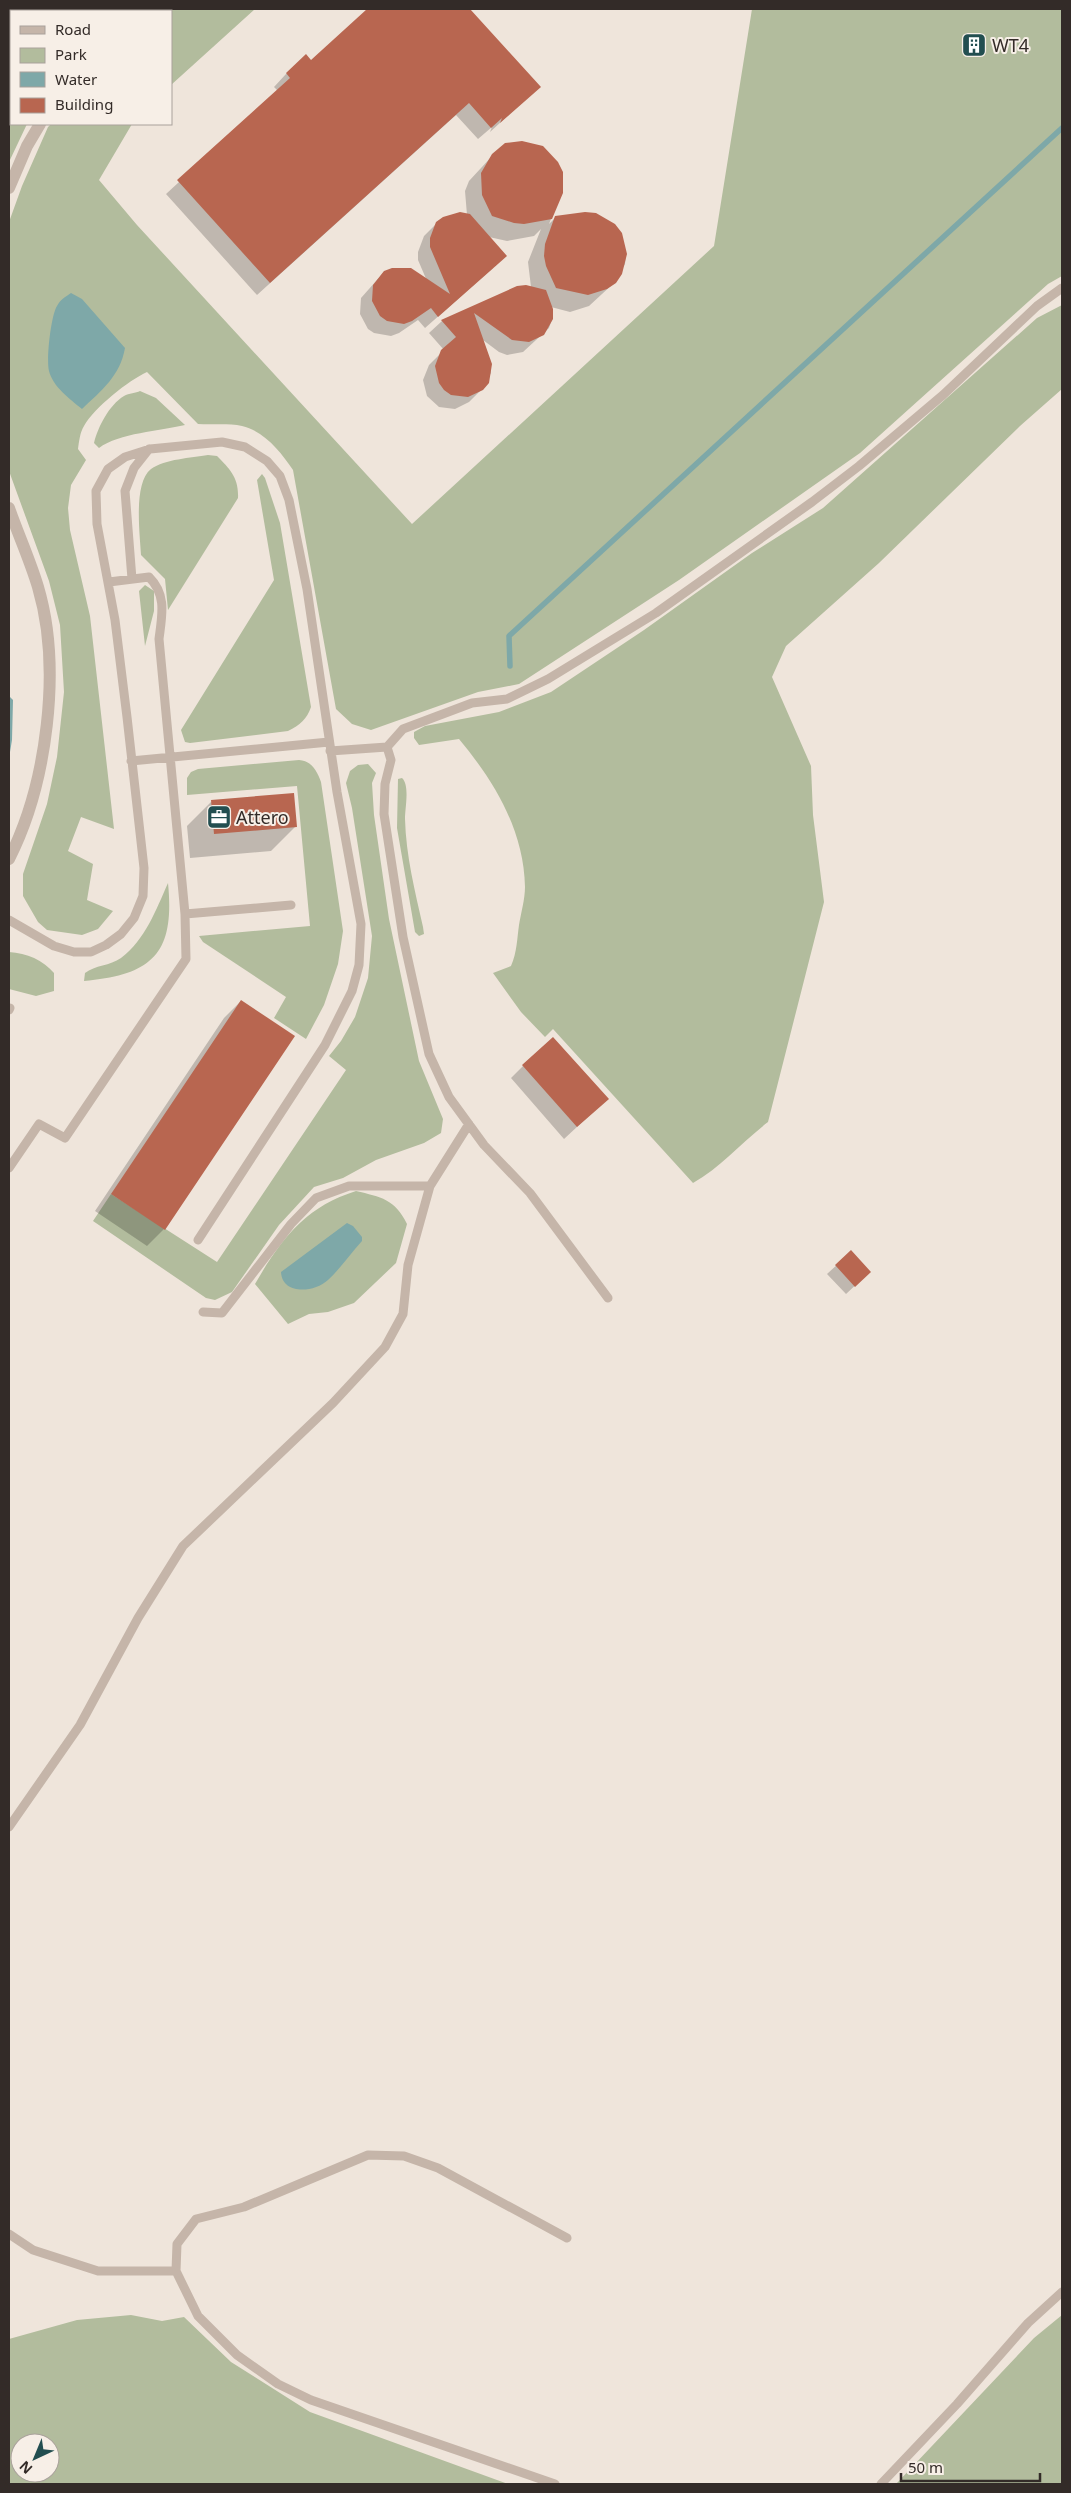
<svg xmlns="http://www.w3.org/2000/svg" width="1071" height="2493" font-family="'Noto Sans',sans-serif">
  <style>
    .green { fill: #b2bc9d; fill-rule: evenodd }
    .water { fill: #7ea8a8 }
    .shadow { fill: #0003 }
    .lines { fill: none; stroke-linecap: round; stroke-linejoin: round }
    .stream { stroke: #7ea8a8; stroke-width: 5.5 }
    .building { fill: #b86650 }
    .service { stroke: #c5b5a9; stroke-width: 9 }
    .minor { stroke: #c5b5a9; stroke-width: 12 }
    .labels { text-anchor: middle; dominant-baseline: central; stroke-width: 4; stroke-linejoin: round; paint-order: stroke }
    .poi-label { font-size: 18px; fill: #332b28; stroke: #f7efe7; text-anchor: start }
  </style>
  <rect width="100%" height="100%" fill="#efe5db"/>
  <!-- green -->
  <path class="green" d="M9 9H119L116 11H11V124H27L9 162Z
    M161 9H255L171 85V11H159Z
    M752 9H1062V276L1048 284 860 453 679 580 519 684 478 692 371 730 352 724 336 709 293 470C281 452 264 431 242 426 229 423 212 425 198 424L147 372C129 380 94 408 84 426 80 432 79 442 78 449L86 460 71 485 68 508 70 530 90 616 114 829 81 817 68 851 93 864 87 900 113 911 98 929 82 935 47 930 38 922 23 896V874L47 804 57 757 64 692 60 625 49 581 9 471V222L22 186 48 127 51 124H132L99 180 137 225 412 524 714 246Z
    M1062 305V389L1020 426 879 563 786 646 772 677 811 766 813 815 824 902 768 1122C742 1142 721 1167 693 1183L553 1029 545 1037 521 1012 493 973 511 966C517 952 517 939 519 925 521 913 525 899 525 887 524 830 494 781 459 739L419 745 414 738V732L425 726 499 712 551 692 644 630 752 553 823 508 1037 318Z
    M140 391 156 398 185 425C160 431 119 433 99 448L94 443C98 427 109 405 124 396 129 393 136 393 140 391Z
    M208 455 217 456C230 469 239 478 238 498L168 610 165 579 141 555C140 534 133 483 151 469 165 459 191 458 208 455Z
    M262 474 265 478 280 523 311 707C307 719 300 725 288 731L190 743 185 742 181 730 274 580 257 480Z
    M145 585 154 591V611L145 646 139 591Z
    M299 760C312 761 317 771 321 782L343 931 338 964 324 1005 306 1039 274 1018 286 997 203 942 199 936 310 926 297 786 187 795V778L191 772 198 769Z
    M368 764 376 773 372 783 374 815 389 919 419 1061 443 1119 441 1133 424 1143 376 1160 343 1178 314 1187 279 1225 232 1292 215 1300 206 1298 93 1221 111 1194 217 1262 346 1070 329 1056 341 1041 355 1017 368 978 372 936 352 808 346 783 350 771 358 765Z
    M402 778C410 785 405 808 405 819 406 856 415 891 423 927L424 934 419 936 415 932 397 828 398 779Z
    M168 883C175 953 153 975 84 981L85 973C95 965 110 966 121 958 145 940 156 910 168 883Z
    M9 952C27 953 43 960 54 973V991L36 996 9 989Z
    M356 1191C381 1197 395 1199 407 1224L396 1263 354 1303 328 1312 309 1314 288 1324 255 1284C281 1239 305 1207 356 1191Z
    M131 2315 162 2321 184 2317 231 2362 310 2412 508 2484H9V2339L77 2320ZM20 2443H50V2473H20Z
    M1062 2315V2484H896L1034 2338Z"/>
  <!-- water -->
  <path class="water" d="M71 293 82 299 125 348C120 376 102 390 82 409 70 399 53 387 49 371 46 360 51 315 57 306 60 300 65 297 71 293Z
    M9 696 13 700 12 740 9 758Z
    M347 1223 353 1226 362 1237V1241C350 1254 340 1269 328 1280 314 1293 282 1295 281 1272Z"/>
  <!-- shadow -->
  <path class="shadow" d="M369 9H468L539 87 490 132 492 127 478 139 456 115 257 295 166 194 278 91 274 87 286 74 306 56 311 61Z
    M493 155 561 193 549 224 556 217 626 254 625 264 615 282 589 306 570 312 551 307 552 319 549 328 523 352 507 355 499 352 483 340 491 364V373L482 389 469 402 455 409 439 407 427 396 423 380 429 365 444 350 429 333 442 321 517 288 531 287 528 262 541 229 534 236 507 241 489 237 493 268 425 328 418 320 399 333 391 336 374 333 368 329 360 314 361 298 384 272 427 281 418 260V252L424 236 437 223 467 215 465 191 469 181Z
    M211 802 296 826 271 851 190 858 187 826Z
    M241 1001 164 1229 147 1246 95 1211 224 1018Z
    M523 1066 607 1099 564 1139 511 1078Z
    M851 1252 861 1280 846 1294 827 1274Z"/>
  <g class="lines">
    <!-- stream -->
    <path class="stream" d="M510 666 509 636 1062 128"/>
  </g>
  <!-- building -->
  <path class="building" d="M367 9H470L541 87 500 123 502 118 491 128 469 103 270 283 177 180 290 78 286 73 306 54 311 60Z
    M522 141 543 146 558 162 563 172V193L552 219 524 224 514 223 492 216 482 195 481 173 492 154 505 143Z
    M460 212 470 214 507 256 438 317 431 308 412 321 404 324 387 321 380 316 372 301 373 285 384 271 392 268H411L450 294 430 247V238L436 222 443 217Z
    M585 212 596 213 615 224 622 233 627 254 622 274 616 283 607 289 588 295 556 288 546 266 544 256 545 244 555 216Z
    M526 285 546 290 553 309V319L544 335 529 342 512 340 474 313 492 364 489 383 483 390 468 397 451 395 444 390 439 383 435 366 441 350 456 337 441 320 517 286Z
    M294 793 297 827 214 834 211 800Z
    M241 1000 295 1036 165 1230 111 1194Z
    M553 1037 609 1099 577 1127 522 1065Z
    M851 1250 871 1272 855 1287 835 1265Z"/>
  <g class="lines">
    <!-- service -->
    <path class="service" d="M132 579 125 491 134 468 149 449
      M109 582 149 577C167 595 162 615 159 639L185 914 291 905
      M387 747 403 729 472 703 507 699 548 679 656 613 812 502 859 466 943 395 1037 306 1062 288
      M330 751 387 747 391 760 385 784 384 814 403 937 429 1054 449 1097 484 1145 530 1193 608 1298
      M131 761 329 742
      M9 920 54 946 74 952H91L106 945 121 934 134 918 143 896 144 868 127 717 115 620 97 524 96 491 108 469 125 457 150 449 222 442 245 447 267 461 280 476 289 500 307 589 337 792 361 924 359 965 352 991 325 1045 198 1240
      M9 1010 10 1008
      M9 1168 39 1124 65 1138 186 959 185 914
      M203 1312 222 1313 291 1224 316 1198 349 1186H430
      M9 1827 80 1725 138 1618 183 1546 333 1403 385 1347 403 1314 408 1265 430 1186 469 1124
      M9 2234 33 2250 98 2271H176
      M555 2484 311 2400 278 2384 237 2355 198 2316 176 2271 177 2244 196 2219 244 2207 368 2155 404 2156 438 2168 567 2238
      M881 2484 957 2404 1028 2323 1062 2292"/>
    <!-- minor -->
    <path class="minor" d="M134 11 136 9
      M9 188 27 146 40 124
      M9 508C18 534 30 560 38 587 62 668 47 784 9 859"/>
  </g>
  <!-- icons -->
  <defs>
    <symbol id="building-square" viewBox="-11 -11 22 22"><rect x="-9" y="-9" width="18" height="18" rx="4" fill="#224e50" stroke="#f7efe7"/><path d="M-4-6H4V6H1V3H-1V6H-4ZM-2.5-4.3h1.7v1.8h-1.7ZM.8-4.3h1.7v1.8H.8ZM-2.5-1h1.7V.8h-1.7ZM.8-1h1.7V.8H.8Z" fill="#fff"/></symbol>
    <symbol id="office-square" viewBox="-11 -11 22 22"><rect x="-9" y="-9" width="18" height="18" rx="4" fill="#224e50" stroke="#f7efe7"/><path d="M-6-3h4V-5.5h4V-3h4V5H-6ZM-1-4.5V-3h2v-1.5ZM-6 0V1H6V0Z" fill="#fff"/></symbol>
  </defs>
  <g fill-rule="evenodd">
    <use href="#building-square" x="960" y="31" width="28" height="28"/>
    <use href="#office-square" x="205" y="803" width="28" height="28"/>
  </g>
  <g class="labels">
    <!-- poi labels -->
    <g class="poi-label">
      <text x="992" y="45">WT4</text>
      <text x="236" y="817">Attero</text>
    </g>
  </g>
  <!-- border -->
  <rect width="1071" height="2493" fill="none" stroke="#332b28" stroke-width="20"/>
  <!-- legend -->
  <rect x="10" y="10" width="162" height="115" fill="#f7efe7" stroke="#a9a19b"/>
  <rect x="20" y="26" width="25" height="8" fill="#c5b5a9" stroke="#a9a19b"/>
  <text x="55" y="35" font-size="15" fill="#332b28">Road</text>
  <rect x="20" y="48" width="25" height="15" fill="#b2bc9d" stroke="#a9a19b"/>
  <text x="55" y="60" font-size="15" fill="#332b28">Park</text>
  <rect x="20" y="72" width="25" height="15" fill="#7ea8a8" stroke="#a9a19b"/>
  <text x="55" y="85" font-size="15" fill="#332b28">Water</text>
  <rect x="20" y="98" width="25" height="15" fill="#b86650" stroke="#a9a19b"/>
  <text x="55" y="110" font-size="15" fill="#332b28">Building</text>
  <!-- north arrow -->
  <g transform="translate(35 2458) rotate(224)"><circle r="24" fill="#f7efe7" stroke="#a9a19b"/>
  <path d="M0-4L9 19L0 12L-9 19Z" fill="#224e50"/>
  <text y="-8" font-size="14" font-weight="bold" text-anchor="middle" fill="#332b28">N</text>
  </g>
  <!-- scale -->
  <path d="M901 2473v8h139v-8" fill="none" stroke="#332b28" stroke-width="2.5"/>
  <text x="908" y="2473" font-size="15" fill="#332b28" stroke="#f7efe7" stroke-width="4" paint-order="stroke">50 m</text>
</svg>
